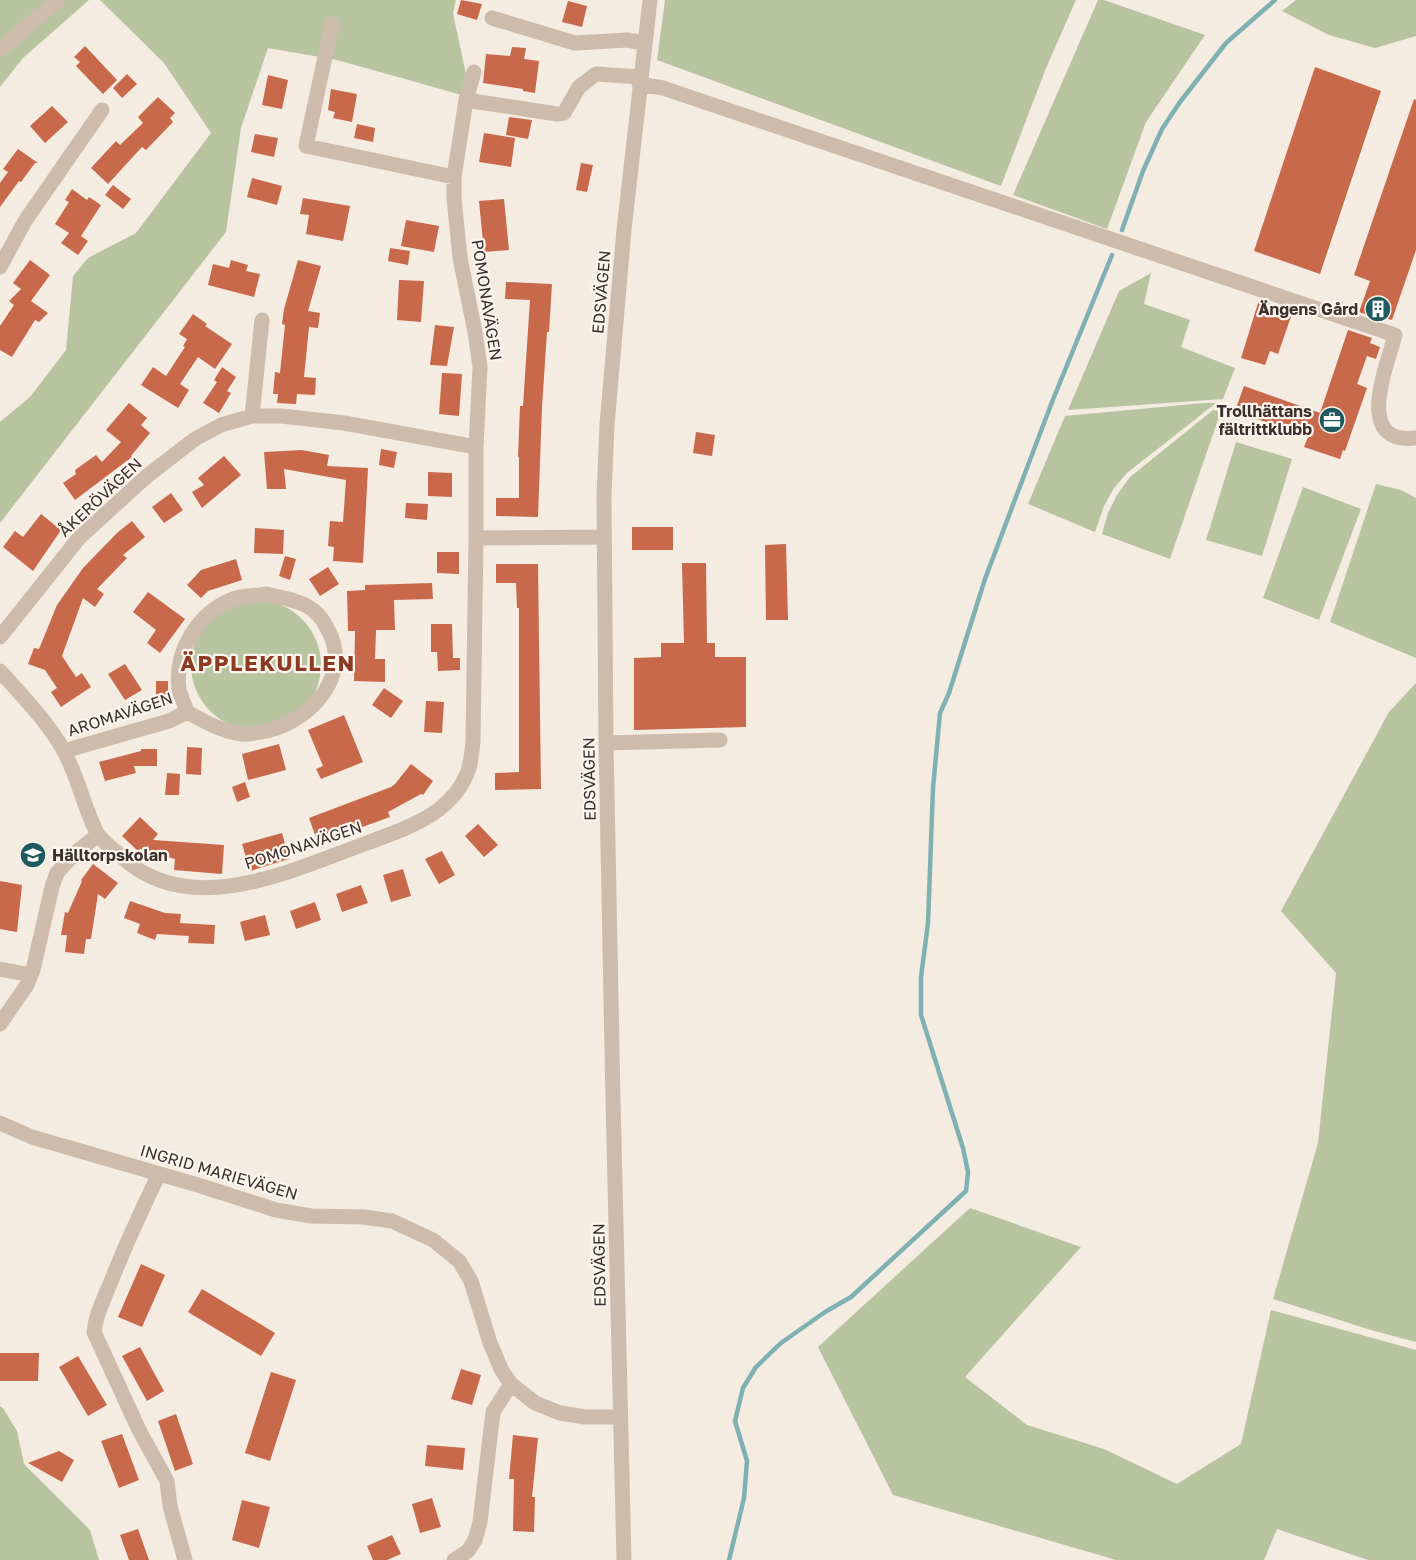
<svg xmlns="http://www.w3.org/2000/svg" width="1416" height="1560" font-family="'Golos Text',sans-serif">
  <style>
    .green { fill: #b8c4a0 }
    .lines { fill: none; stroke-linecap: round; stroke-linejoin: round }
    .stream { stroke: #7fb0b2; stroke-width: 4.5 }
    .building { fill: #c8694b }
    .minor { stroke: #cdbbac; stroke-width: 15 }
    .labels { text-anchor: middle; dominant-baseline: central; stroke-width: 4.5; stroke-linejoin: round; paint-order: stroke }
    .street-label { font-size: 16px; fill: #3b302b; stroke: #fbf5ee }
    .poi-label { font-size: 16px; font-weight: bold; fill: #3b302b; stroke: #fbf5ee; text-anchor: end }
    .district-label { font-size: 22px; font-weight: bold; letter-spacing: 1.5px; fill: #8c3b22; stroke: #fbf5ee }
  </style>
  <rect width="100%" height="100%" fill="#f4ebe1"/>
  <!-- green -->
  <path class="green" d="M0 0H89L23 58 0 87Z
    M100 0H456L453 13 467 79 462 95 337 60 268 48 241 128 226 232 0 523V422L30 397 66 350 73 276 88 258 136 233 211 133 164 63Z
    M665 0H1076L1046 68 1001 186 657 60Z
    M1098 0H1104L1205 35 1146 122 1107 229 1013 195Z
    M1296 0H1416V36L1375 48 1329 35 1282 11Z
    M1151 273 1144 304 1190 320 1181 347 1235 368 1223 399 1068 410 1119 291Z
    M1204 403H1216L1127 473 1114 488 1104 506 1095 532 1028 504 1065 416Z
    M1213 410 1221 411 1170 559 1102 534 1108 513 1117 495 1130 477Z
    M1236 442 1292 459 1262 556 1206 540Z
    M1376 484 1401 490 1416 498V658L1330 622Z
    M1303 487 1361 509 1319 620 1263 598Z
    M191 665a65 65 0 1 1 130 0a65 65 0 1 1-130 0Z
    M1416 683V1342L1371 1330 1273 1299 1318 1143 1336 973 1281 911 1389 712Z
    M970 1208 1081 1247 965 1377 1027 1425 1104 1449 1177 1484 1241 1444 1271 1310 1416 1350V1560H1368L1277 1529 1264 1560H1116L893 1495 818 1347Z
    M0 1406 3 1408 17 1431 24 1464 90 1530 99 1560H0Z"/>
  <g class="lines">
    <!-- stream -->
    <path class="stream" d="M1122 230 1143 171 1162 129 1180 102 1226 43 1275 0
      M729 1560 744 1498 747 1461 735 1421 743 1388 756 1367 781 1343 825 1312 851 1297 966 1191 968 1172 963 1148 921 1015V977L928 923 933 788 940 713 949 693 985 579 1014 502 1052 402 1112 255"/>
  </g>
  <!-- building -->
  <path class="building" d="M461 0 482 4 477 20 457 14Z
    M568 1 587 6 582 27 562 22Z
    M85 46 117 80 103 94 76 66 80 62 74 57Z
    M512 47 526 48 524 59 539 61 535 93 523 91V89L483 83 486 54 510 56Z
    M1315 67 1381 91 1320 274 1254 251Z
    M127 74 137 84 122 98 113 88Z
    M268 75 288 80 282 109 262 105Z
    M331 89 357 94 352 122 333 118 335 112 328 110Z
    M158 97 175 113 170 118 173 122 146 150 142 147 108 184 91 168 116 141 120 145 143 123 138 117Z
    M1414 99 1416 100V250L1392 320 1380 317 1379 319 1359 312 1370 281 1354 275Z
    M52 106 68 122 45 143 30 126Z
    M509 117 532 120 528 139 506 135Z
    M357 124 375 128 373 142 354 138Z
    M484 133 515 138 511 167 479 162Z
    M255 134 278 138 274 157 251 152Z
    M18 149 38 163H35L21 182 19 181 0 207V183L8 172 3 169Z
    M581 163 593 165 587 192 576 190Z
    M252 178 282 186 277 205 247 197Z
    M113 185 131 199 123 209 105 195Z
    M72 189 87 200 89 197 101 205 81 236 88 241 78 255 61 243 69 233 55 224 69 202 65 200Z
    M303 198 350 206 343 241 306 234 309 215 300 214Z
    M504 199 509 250 484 252 479 201Z
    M406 220 439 226 434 252 401 246Z
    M390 248 410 251 408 265 388 261Z
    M30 260 50 275 31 301 48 313 39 322 35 320 12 357 0 350V326L14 305 9 301 21 289 13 283Z
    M231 260 248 265 246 271 260 274 254 297 208 285 213 264 229 268Z
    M298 260 321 266 308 311 320 313 318 328 309 327 304 377 316 378 315 395 297 394 296 404 277 403 278 394H273L275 372 280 373 285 325 282 324 284 309Z
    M399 280 424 281 421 322 397 320Z
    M506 282 552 284 549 332H547L542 407 538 517 496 516V498H519V457H518L520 406H523L530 300 505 299Z
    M1259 300 1293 311 1278 354 1270 351 1265 365 1241 358Z
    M193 314 207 324 205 326 232 344 215 369 198 357 180 384 189 390 178 408 141 385 153 367 166 376 185 347 183 346 187 339 179 334Z
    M435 325 454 327 447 366 430 365Z
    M1348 330 1372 338 1370 343 1380 347 1376 359 1367 356 1357 384 1367 388 1345 451 1343 450 1340 459 1304 447 1308 437 1235 411 1244 386 1320 413Z
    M222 367 236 377 227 391 231 393 219 413 203 403 217 382 214 380Z
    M442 373 462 374 459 416 439 414Z
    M129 403 147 418 141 425 150 433 131 456 132 457 75 500 63 483 76 474 75 470 96 455 102 462 121 442 106 430Z
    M696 432 715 435 712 456 693 453Z
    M381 449 397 452 394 468 379 465Z
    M302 450 329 455 327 466 368 468 363 563 333 561 334 547 328 546 330 521 343 522 346 480 284 469 286 489H267L264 452Z
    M224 456 241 475 202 508 192 492 204 485 198 478Z
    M428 472 452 473V497L428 496Z
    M171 493 183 510 164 523 152 507Z
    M406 503 428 504 427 520 405 518Z
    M41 514 61 530 33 571 3 547 15 531 23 537Z
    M132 521 145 537 123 555 127 558 97 589 104 594 95 607 83 598 62 656 76 677 82 673 91 687 61 707 51 692 57 688 45 670 28 664 34 648 39 649 57 605 83 568 118 532Z
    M632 527H673V550H632Z
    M255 528 284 530 283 554 254 553Z
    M786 544 788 620H766L765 545Z
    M437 552H459V574L437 573Z
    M285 556 296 559 290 580 279 576Z
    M236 559 242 580 208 591 201 598 187 585 201 570Z
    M682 563H706L707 643H715V657H746V727L634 730V658L661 657V643H684Z
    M496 564H538L541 789 495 790V773L519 772V608H517L516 583H496Z
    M328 567 339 584 320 596 309 579Z
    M432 583 433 599 394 600 395 630H376L375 659H385V682L354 681 355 631H348L347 591 365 590V585Z
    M148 592 185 619 160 653 147 643 156 630 133 612Z
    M431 624H452L453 658H460V670L438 671 437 652H431Z
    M125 664 142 690 125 700 108 674Z
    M156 681H168V699H156Z
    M384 688 403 701 391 718 372 705Z
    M426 701 444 702 442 733 424 732Z
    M344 715 363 762 321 779 316 769 323 766 308 730Z
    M279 744 286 770 248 780 242 754Z
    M187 747 202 748 201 775 186 774Z
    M141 749H157V766H134L136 773 105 781 99 762 141 751Z
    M411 764 433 781 423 795 421 794 388 812 390 817 318 843 309 818 391 787 395 784Z
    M167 773 180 774 179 795H165Z
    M245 782 250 797 237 802 232 787Z
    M140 817 158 834 153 840 224 845 222 874 174 870 175 859 147 851 149 845 145 850 140 849 138 851 122 836Z
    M478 824 498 845 484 857 465 836Z
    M282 833 289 859 250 871 242 844Z
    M442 851 455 875 439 884 425 859Z
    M93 864 118 883 105 899 98 894 91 939H86L84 954 65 952 67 935H61L65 912 68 913 82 881 81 880Z
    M403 869 411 896 391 902 383 875Z
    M0 881 22 885 17 932 0 929Z
    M361 885 368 903 342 912 336 894Z
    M130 901 165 913 181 914 180 923 215 925 214 944 188 943 189 936 157 934 155 940 137 933 140 924 124 918Z
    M315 902 321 920 296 929 290 911Z
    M265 915 270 935 245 941 240 922Z
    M141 1264 165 1275 142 1327 118 1317Z
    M202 1289 275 1333 261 1356 188 1312Z
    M140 1347 164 1391 147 1401 122 1356Z
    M0 1353H39L38 1381H0Z
    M78 1356 107 1405 88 1416 59 1367Z
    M461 1369 481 1375 472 1405 451 1399Z
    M271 1372 296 1380 270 1461 245 1453Z
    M176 1414 193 1464 175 1471 158 1421Z
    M122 1434 139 1480 119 1488 101 1441Z
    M513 1435 538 1438 532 1497H535L534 1532 513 1531 514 1479H509Z
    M427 1445 465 1448 463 1470 425 1466Z
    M59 1451 74 1460 62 1482 28 1463Z
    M432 1498 441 1527 420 1533 412 1504Z
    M242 1500 270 1507 259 1548 232 1540Z
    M138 1529 149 1560H129L120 1535Z
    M392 1535 401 1554 387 1560H373L367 1546Z"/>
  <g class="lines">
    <!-- minor -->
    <path class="minor" d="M492 18 575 43 627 40 644 43
      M332 24 306 146 454 177V198L460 258 475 332 480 367 476 447V538
      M0 50 58 0
      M639 84 663 88 1395 335C1387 367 1353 445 1416 438
      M466 100 557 114 564 113 579 87 596 74 640 77
      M454 177 466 100 474 72
      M0 267 25 221 102 110
      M252 416 262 320
      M266 594C281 598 301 600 313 610 322 617 326 626 331 636 350 683 303 726 260 732 254 733 247 735 242 734 222 732 204 721 187 712 185 705 181 697 179 689 174 651 198 613 233 599 243 595 256 596 266 594Z
      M0 637 79 538 147 476 195 439 221 425 252 416H281L344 423 476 447
      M0 671C20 693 52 727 65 753 78 778 84 807 97 833 102 842 115 850 123 858 191 920 293 870 367 843 407 828 454 814 469 768 471 760 472 750 473 742L476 538 604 537
      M606 743 720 740
      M64 751 169 721 187 712
      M0 969 31 975
      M0 1024 27 985 33 970 52 887 57 873 74 854 98 835
      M0 1123 32 1137 201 1186 276 1210 311 1216 364 1217 392 1221 433 1240 459 1261 471 1281 490 1343 502 1371 511 1384 535 1403 560 1413 585 1417H620
      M159 1174C142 1209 126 1244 112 1279 105 1297 96 1313 94 1332L139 1430 167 1481 170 1506 185 1560
      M454 1560 468 1551 475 1540 480 1522 493 1412 511 1384
      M624 1560 613 1100 606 743 604 496 607 425 624 230 650 0"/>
  </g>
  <!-- icons -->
  <defs>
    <symbol id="building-disc" viewBox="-11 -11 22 22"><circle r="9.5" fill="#1f5a5e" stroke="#fbf5ee"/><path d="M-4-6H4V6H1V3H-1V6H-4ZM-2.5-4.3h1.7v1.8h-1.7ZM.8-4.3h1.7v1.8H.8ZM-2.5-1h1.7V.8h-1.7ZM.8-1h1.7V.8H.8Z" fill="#fff"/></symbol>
    <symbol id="office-disc" viewBox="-11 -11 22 22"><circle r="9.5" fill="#1f5a5e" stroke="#fbf5ee"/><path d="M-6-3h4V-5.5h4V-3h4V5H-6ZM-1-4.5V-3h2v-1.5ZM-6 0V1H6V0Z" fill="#fff"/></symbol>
    <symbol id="school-disc" viewBox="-11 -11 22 22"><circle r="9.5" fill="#1f5a5e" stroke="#fbf5ee"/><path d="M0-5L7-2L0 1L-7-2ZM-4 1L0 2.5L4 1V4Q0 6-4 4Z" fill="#fff"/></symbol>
  </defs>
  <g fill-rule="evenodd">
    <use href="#building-disc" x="1363" y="294" width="30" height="30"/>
    <use href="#office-disc" x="1317" y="405" width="30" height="30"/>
    <use href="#school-disc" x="18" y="840" width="30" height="30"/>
  </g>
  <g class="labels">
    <!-- street labels -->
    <g class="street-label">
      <text transform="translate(601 292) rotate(-85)">EDSVÄGEN</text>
      <text transform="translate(487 300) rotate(81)">POMONAVÄGEN</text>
      <text transform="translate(100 497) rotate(-43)">ÅKERÖVÄGEN</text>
      <text transform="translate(120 714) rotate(-18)">AROMAVÄGEN</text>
      <text transform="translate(589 779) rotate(-91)">EDSVÄGEN</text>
      <text transform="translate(303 845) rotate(-18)">POMONAVÄGEN</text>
      <text transform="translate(219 1172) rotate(16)">INGRID MARIEVÄGEN</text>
      <text transform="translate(599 1265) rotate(-91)">EDSVÄGEN</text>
    </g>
    <!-- poi labels -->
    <g class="poi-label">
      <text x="1358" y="309">Ängens Gård</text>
      <text x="1312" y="411">Trollhättans<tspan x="1312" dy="18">fältrittklubb</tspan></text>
      <text x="52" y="855" text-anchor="start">Hälltorpskolan</text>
    </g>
    <!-- district labels -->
    <g class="district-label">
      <text x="268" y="662">ÄPPLEKULLEN</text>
    </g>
  </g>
</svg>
